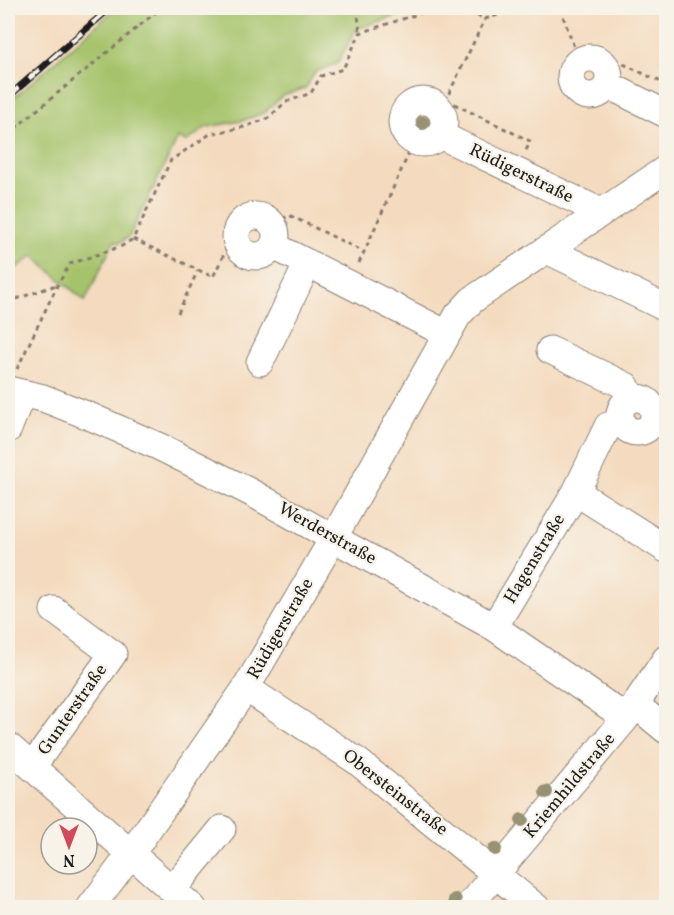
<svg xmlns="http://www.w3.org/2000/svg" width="674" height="915" font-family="Vollkorn,serif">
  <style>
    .green { fill: #a5c36b; stroke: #607044; stroke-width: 1.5 }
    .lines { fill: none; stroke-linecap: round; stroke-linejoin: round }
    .minor-casing { stroke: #887c6e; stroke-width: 29 }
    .path { stroke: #887c6e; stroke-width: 3; stroke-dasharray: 4.5 4.5; stroke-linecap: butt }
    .minor { stroke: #fff; stroke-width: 27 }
    .rail-casing { stroke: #1c1c1c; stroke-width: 7 }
    .rail { stroke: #f7f3e8; stroke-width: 4.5; stroke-dasharray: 14; stroke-linecap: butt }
    .tree { fill: #989275 }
    .labels { text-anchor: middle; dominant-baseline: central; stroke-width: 4.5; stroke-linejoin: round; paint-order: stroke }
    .street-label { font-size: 18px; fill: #1c1c1c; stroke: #f7f3e8 }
  </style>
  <rect width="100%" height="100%" fill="#f7f3e8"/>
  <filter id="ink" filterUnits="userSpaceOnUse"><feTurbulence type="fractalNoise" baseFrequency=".0167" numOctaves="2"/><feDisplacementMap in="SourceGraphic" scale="12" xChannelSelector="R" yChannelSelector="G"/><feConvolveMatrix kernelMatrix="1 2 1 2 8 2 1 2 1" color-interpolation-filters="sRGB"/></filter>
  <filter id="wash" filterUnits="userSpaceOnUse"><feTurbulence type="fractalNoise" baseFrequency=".008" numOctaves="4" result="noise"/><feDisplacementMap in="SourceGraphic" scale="24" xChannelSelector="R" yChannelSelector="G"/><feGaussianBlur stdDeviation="1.35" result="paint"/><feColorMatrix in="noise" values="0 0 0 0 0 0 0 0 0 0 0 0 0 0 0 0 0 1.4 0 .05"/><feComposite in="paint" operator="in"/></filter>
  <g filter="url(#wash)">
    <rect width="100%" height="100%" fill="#f4dbbf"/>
    <!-- green -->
    <path class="green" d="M116 8H422L356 29 338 63 315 72 306 88 282 96 264 113 241 121 207 127 186 142 178 138 129 237 119 243 114 241 85 301 33 256 8 274V103Z"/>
  </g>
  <g filter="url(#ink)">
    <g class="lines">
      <defs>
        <path id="minor" d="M571 77a19 19 0 1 1 38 0a19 19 0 1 1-38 0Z
          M608 85 666 114
          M402 122a21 21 0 1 1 42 0a21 21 0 1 1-42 0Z
          M440 135 601 212
          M236 236a20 20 0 1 1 40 0a20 20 0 1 1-40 0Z
          M274 246 447 334
          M547 250 666 308
          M550 350 626 386 631 398
          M260 362 308 263
          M8 390 43 398 89 416 160 447 250 492 494 627 626 718
          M620 415a17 17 0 1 1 34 0a17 17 0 1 1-34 0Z
          M621 422 608 426 576 492 666 549
          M8 429 22 393
          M494 627 576 492
          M246 688 357 761 537 908
          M636 705 666 730
          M8 746 193 908
          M32 767 113 654 54 610
          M172 890 222 829
          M90 908 130 855 246 688 334 537 458 315 472 300 666 169
          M467 908 626 718 666 659"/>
      </defs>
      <!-- minor casing -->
      <use href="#minor" class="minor-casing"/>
      <!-- path -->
      <path class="path" d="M357 8 360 32
        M460 8 485 19 521 8
        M560 8 579 61
        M607 62 613 59 663 83 662 86
        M446 100 530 141 526 151
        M441 110 485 19
        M8 134 161 8
        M275 224 289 215 364 252
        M133 239 213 277 226 250 238 245
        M359 263 414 142
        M8 302 56 285
        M178 313 198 270
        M17 369 58 284 70 264 122 246 133 239 171 160 210 134 244 127 267 119 286 102 311 93 321 76 343 69 360 33 436 8"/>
      <!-- minor -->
      <use href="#minor" class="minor"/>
      <defs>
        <path id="rail" d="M8 97 110 8"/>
      </defs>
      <!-- rail casing -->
      <use href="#rail" class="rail-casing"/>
      <!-- rail -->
      <use href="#rail" class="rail"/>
    </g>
    <!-- trees -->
    <g class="tree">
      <circle cx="423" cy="123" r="7"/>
      <circle cx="546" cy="792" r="7"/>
      <circle cx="522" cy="820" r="7"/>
      <circle cx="495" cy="849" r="7"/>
      <circle cx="455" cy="900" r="7"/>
    </g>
  </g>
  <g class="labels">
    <!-- street labels -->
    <g class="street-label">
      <text transform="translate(521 174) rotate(26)">Rüdigerstraße</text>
      <text transform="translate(327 534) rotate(29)">Werderstraße</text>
      <text transform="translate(535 559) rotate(-59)">Hagenstraße</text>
      <text transform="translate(281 629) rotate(-60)">Rüdigerstraße</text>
      <text transform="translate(73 710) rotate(-55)">Gunterstraße</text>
      <text transform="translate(570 786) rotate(-50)">Kriemhildstraße</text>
      <text transform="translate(395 793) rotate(38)">Obersteinstraße</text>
    </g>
  </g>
  <!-- margin -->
  <rect width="674" height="915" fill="none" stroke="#f7f3e8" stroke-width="30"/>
  <!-- north arrow -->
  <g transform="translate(69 846) rotate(180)"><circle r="28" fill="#f7f3e8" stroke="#9f9d96" stroke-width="1.5"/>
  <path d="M0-4.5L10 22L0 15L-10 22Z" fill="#d1495b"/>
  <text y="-9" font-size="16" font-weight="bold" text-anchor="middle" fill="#1c1c1c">N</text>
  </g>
</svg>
